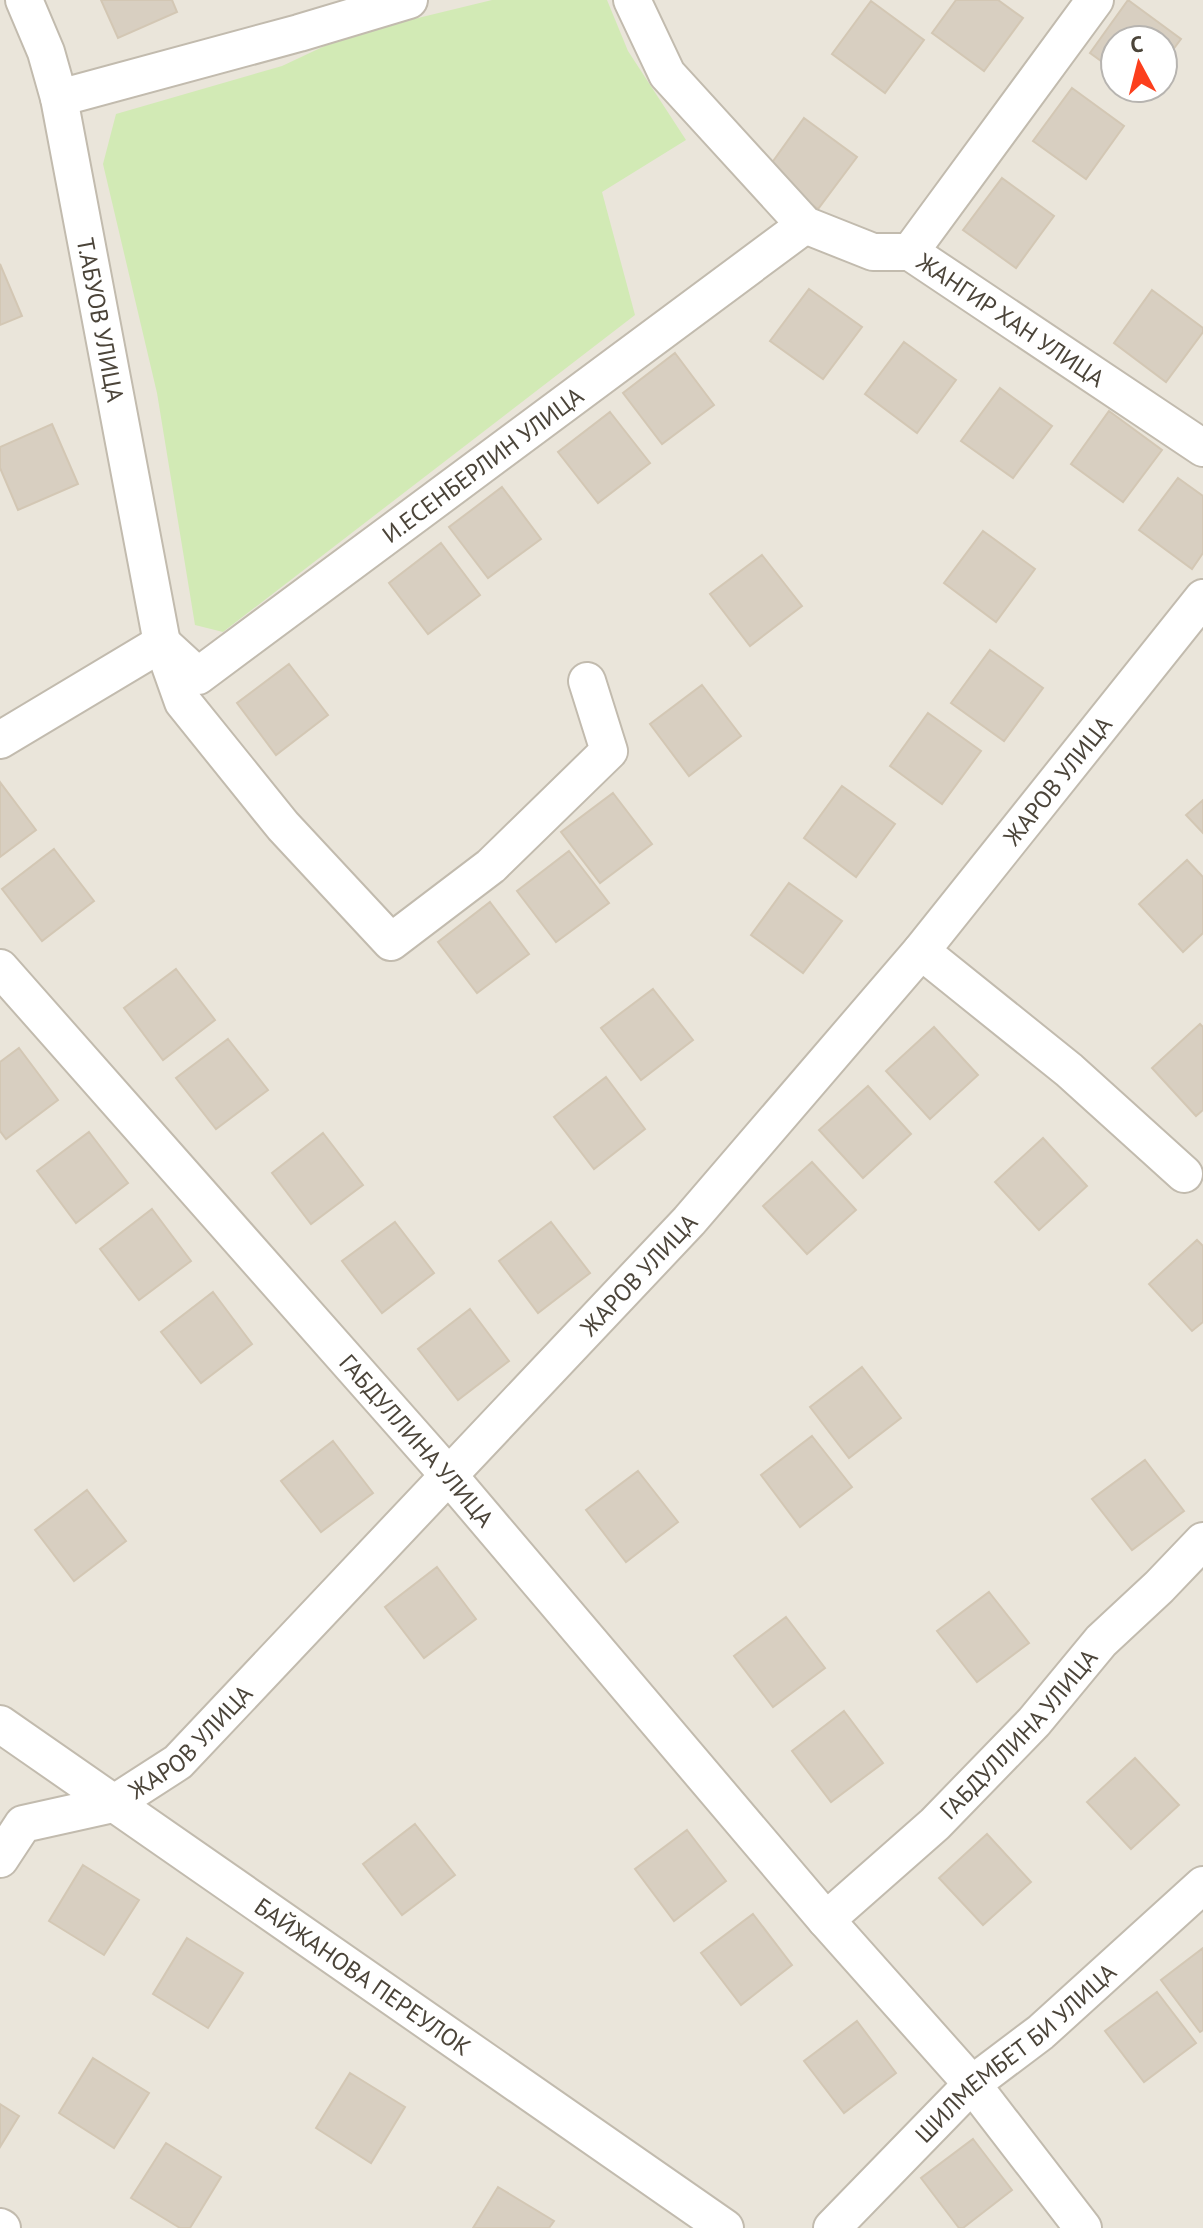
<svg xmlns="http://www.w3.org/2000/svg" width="1203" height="2228" font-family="'PT Sans',sans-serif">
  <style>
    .residential { fill: #eae5da; fill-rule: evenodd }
    .green { fill: #d2eab5 }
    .building { fill: #d8cfc1; stroke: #d3c7b4; stroke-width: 2 }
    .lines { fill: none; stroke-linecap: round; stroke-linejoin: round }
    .minor-casing { stroke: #c2bbae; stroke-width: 40 }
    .minor { stroke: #fff; stroke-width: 36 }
    .labels { text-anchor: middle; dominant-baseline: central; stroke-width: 7; stroke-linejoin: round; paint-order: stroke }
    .street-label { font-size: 24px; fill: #4b4439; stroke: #fff }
  </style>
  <rect width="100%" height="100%" fill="#f6f3ec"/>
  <!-- residential -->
  <path class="residential" d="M0 0H1203V2228H0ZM1115 40H1163V88H1115Z"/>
  <!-- green -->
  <path class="green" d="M492 0H607L628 51 686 140 602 192 635 315 223 632 195 625 157 393 103 164 116 114 282 66 348 35Z"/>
  <!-- building -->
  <path class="building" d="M101 0H172L177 12 118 38Z
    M956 0H998L1023 18 984 71 932 33Z
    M1128 0 1181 39 1163 63V40H1115V71L1090 53Z
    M871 1 924 40 885 93 832 54Z
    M1072 88 1124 126 1086 179 1033 141Z
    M804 118 857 157 818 209 766 171Z
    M1002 178 1054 216 1016 268 963 230Z
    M0 264 22 316 0 325Z
    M809 289 862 327 823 379 770 341Z
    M1152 290 1203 328V332L1166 382 1114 343Z
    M904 342 956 380 917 433 865 394Z
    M675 353 714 405 662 444 623 393Z
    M1000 388 1052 426 1013 478 961 441Z
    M1109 411 1162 450 1123 502 1071 464Z
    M610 412 650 463 598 503 558 452Z
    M52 424 78 484 18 510 0 468V447Z
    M1178 478 1203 496V553L1192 569 1139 530Z
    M502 487 541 539 488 578 449 527Z
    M983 531 1035 569 996 622 944 583Z
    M441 543 480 595 428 634 389 583Z
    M762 555 802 606 750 646 710 594Z
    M990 650 1043 688 1004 741 951 703Z
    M289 664 328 715 276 755 237 703Z
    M702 685 741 736 689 776 650 724Z
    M928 713 981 751 942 804 890 766Z
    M0 782 36 830 0 857Z
    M842 786 895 824 856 877 804 838Z
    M613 793 652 844 600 883 561 832Z
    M1203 800V833L1186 815Z
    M54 849 94 901 42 941 2 889Z
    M569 851 609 903 556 942 517 891Z
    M1187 860 1203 877V933L1183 952 1139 904Z
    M789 883 842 921 803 973 751 935Z
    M490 902 529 954 477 993 438 942Z
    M176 969 215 1020 163 1060 124 1008Z
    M653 989 693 1040 641 1080 601 1028Z
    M1200 1024 1203 1027V1110L1196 1116 1152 1068Z
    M934 1027 978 1075 930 1119 886 1071Z
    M228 1039 268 1090 216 1129 176 1078Z
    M19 1048 58 1100 6 1139 0 1131V1062Z
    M606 1077 645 1129 594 1169 554 1117Z
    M868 1086 911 1134 863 1178 819 1130Z
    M89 1132 128 1183 76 1223 37 1171Z
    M323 1133 363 1185 311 1224 272 1173Z
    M1043 1138 1087 1186 1039 1230 995 1182Z
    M812 1162 856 1210 807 1254 763 1206Z
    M152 1209 191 1261 139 1300 100 1249Z
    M395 1222 434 1273 382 1313 342 1261Z
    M551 1222 590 1273 538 1313 499 1261Z
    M1197 1240 1203 1246V1322L1192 1331 1149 1284Z
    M213 1292 252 1344 201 1383 161 1332Z
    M470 1309 509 1361 458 1400 418 1349Z
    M862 1367 901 1418 849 1458 810 1407Z
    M812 1436 852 1487 800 1527 761 1475Z
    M333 1441 373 1493 321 1532 281 1481Z
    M1145 1460 1184 1511 1132 1550 1092 1499Z
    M638 1471 678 1522 626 1562 586 1510Z
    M87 1490 126 1541 74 1581 35 1530Z
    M437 1567 476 1619 424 1658 385 1607Z
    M989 1592 1029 1643 977 1682 937 1631Z
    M786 1617 825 1668 773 1707 734 1656Z
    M844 1711 883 1763 831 1802 792 1751Z
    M1135 1758 1179 1805 1131 1849 1087 1802Z
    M415 1824 455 1875 402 1915 363 1864Z
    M687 1830 726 1881 674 1921 635 1869Z
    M987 1834 1031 1882 983 1925 939 1878Z
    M83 1865 139 1900 104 1955 49 1921Z
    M753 1914 792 1965 741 2005 701 1953Z
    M187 1938 243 1973 208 2028 153 1994Z
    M1203 1948V2030L1200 2032 1161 1980Z
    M1157 1992 1196 2043 1144 2082 1105 2031Z
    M857 2021 896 2073 844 2113 804 2061Z
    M93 2058 149 2093 114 2148 59 2113Z
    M350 2073 405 2107 371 2163 316 2128Z
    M0 2104 19 2116 0 2147Z
    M973 2139 1012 2190 963 2228H959L921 2178Z
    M166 2143 221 2177 190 2228H180L131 2198Z
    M498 2187 554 2221 549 2228H473Z"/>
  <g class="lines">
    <defs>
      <g id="minor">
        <path id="s1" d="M24 0 46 52 59 98 162 643 183 702 283 826 391 942 491 866 609 751 587 681"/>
        <path id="s2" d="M632 0 667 74 805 225 873 252H910L1203 448"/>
        <path d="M59 98 299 33 409 0"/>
        <path d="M910 252 1095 0"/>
        <path id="s3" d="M0 740 162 643 198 676 805 225"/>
        <path d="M921 951 1069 1070 1184 1174"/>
        <path id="s4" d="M0 968 450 1477 826 1920 972 2084 1083 2228"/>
        <path id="s5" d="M0 1724 725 2228"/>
        <path id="s6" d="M0 1859 23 1824 113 1804 178 1762 689 1221 921 951 1203 598"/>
        <path id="s7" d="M826 1920 935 1824 1034 1722 1101 1641 1159 1587 1203 1541"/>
        <path d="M0 2227 2 2228"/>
        <path id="s8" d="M832 2228 972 2084 1041 2032 1203 1885"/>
      </g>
    </defs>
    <!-- minor casing -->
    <use href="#minor" class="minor-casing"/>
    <!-- minor -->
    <use href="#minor" class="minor"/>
  </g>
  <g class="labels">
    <!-- street labels -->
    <g class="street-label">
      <text stroke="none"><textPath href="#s1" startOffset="330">Т.АБУОВ УЛИЦА</textPath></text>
      <text stroke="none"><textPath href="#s2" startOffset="518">ЖАНГИР ХАН УЛИЦА</textPath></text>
      <text stroke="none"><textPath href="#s3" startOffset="592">И.ЕСЕНБЕРЛИН УЛИЦА</textPath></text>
      <text stroke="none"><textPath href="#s6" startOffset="1530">ЖАРОВ УЛИЦА</textPath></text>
      <text stroke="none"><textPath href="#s6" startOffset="882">ЖАРОВ УЛИЦА</textPath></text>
      <text stroke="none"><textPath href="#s4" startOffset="630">ГАБДУЛЛИНА УЛИЦА</textPath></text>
      <text stroke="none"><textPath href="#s7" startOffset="268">ГАБДУЛЛИНА УЛИЦА</textPath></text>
      <text stroke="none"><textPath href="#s6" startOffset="234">ЖАРОВ УЛИЦА</textPath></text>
      <text stroke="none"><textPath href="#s5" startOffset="442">БАЙЖАНОВА ПЕРЕУЛОК</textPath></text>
      <text stroke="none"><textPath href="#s8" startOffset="254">ШИЛМЕМБЕТ БИ УЛИЦА</textPath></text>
    </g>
  </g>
  <!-- north arrow -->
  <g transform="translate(1139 64) rotate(353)"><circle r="38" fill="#ffffff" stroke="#b7b4b0" stroke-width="2"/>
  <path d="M0-6L14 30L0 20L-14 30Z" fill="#fc3f1d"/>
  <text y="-12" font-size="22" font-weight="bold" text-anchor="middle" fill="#4b4439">С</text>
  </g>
</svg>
